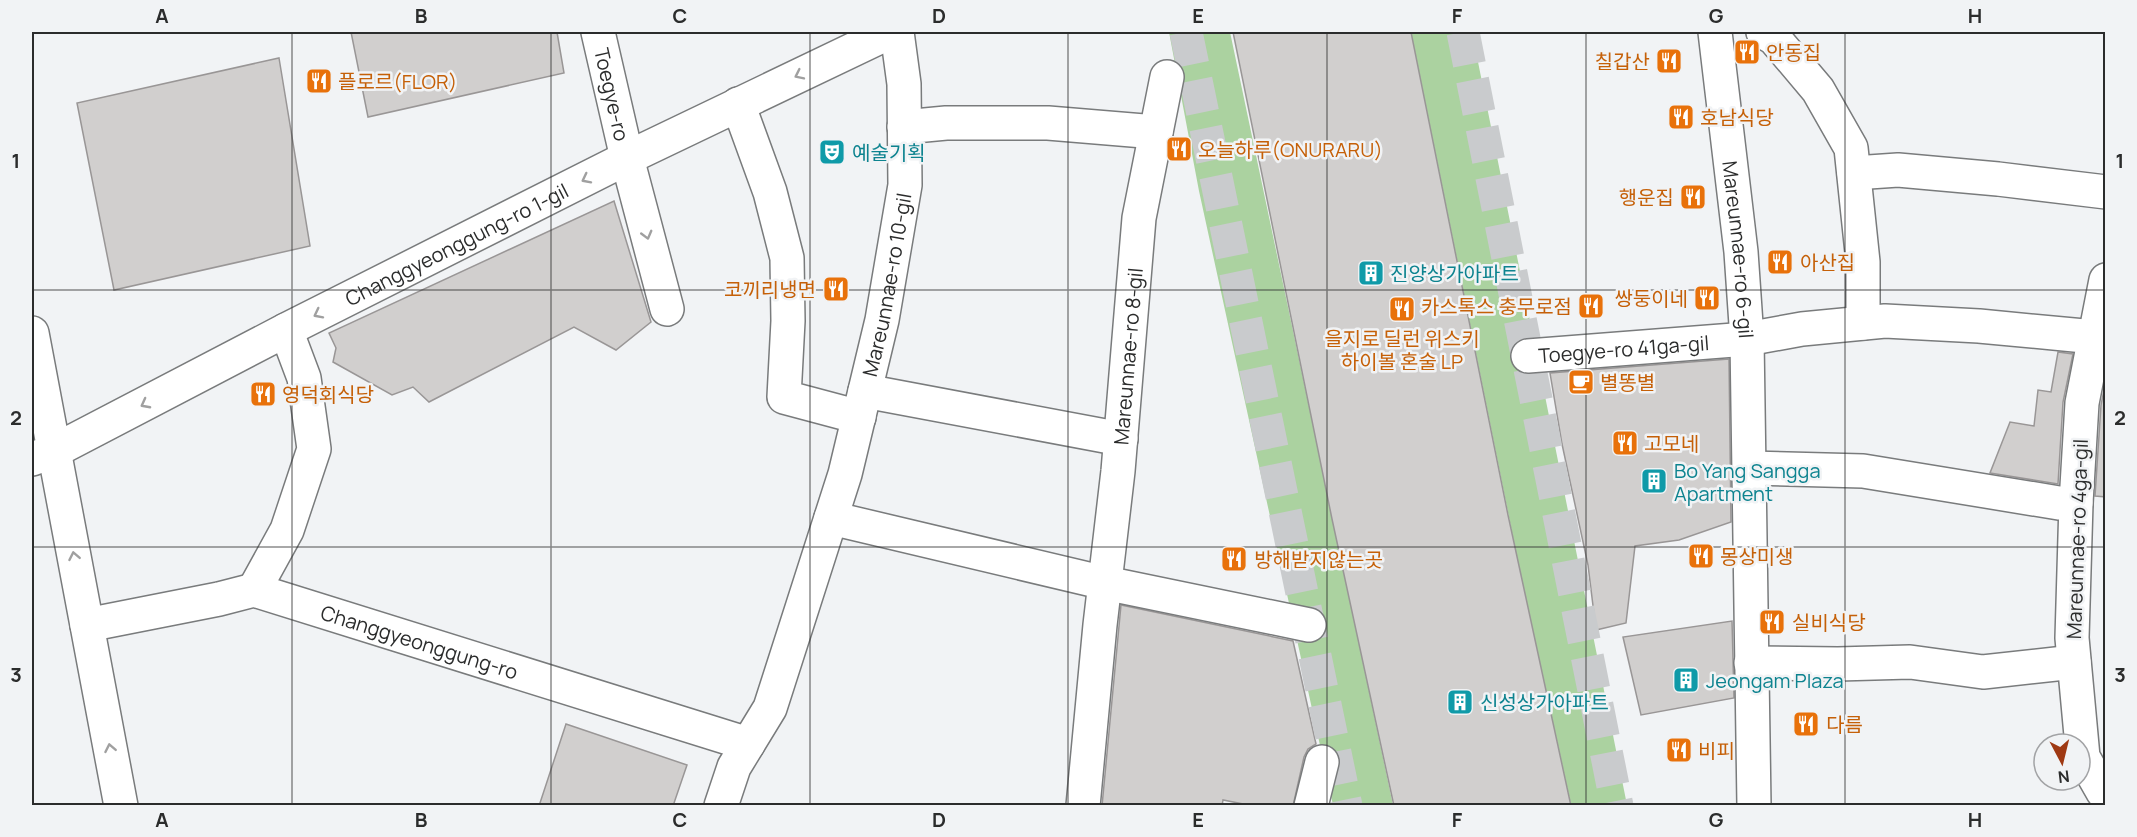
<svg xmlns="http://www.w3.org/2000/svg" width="2137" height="837" font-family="Manrope,'Noto Sans KR',sans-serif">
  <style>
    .green { fill: #abd2a0 }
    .building { fill: #d1cfce; stroke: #999696; stroke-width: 1.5 }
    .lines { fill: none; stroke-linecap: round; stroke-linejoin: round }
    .minor-tunnel { stroke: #c9cbcd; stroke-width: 33; stroke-dasharray: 33 16; stroke-linecap: butt }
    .minor-casing { stroke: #797b7c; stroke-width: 36 }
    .major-casing { stroke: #797b7c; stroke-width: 36 }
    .minor { stroke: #fff; stroke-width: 33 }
    .major { stroke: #fff; stroke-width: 33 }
    .oneway { stroke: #a0a0a0 }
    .grid { fill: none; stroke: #2b2c2c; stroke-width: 1.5; stroke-opacity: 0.55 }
    .labels { text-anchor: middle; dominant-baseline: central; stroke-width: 5; stroke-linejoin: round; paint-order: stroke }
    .food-label { font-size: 20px; fill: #c56008; stroke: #f1f3f5; text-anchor: start }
    .street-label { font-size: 20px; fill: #2b2c2c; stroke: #f1f3f5 }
    .culture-label { font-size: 20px; fill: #0d838f; stroke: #f1f3f5; text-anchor: start }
    .neatline { fill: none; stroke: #2b2c2c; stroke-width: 2 }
    .grid-label { font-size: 20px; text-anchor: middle; font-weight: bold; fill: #2b2c2c }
  </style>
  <rect width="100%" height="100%" fill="#f1f3f5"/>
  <!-- green -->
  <path class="green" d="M1169 32H1230L1393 805H1333L1199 191Z
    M1411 32H1472L1627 805H1571L1518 562Z"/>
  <!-- building -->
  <path class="building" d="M351 32H557L564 73 368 117Z
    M1233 32H1411L1508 515 1571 806H1394L1332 519Z
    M279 58 310 246 114 290 77 103Z
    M614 201 651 322 616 350 574 327 429 402 413 387 392 395 333 362 336 348 329 333Z
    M2058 352 2073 354 2063 402 2058 484 1990 473 2010 422 2034 426 2038 390 2051 392Z
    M1729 359 1731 522 1679 540 1635 546 1626 623 1596 630 1588 565 1562 444 1550 373Z
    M2106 380V497L2095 496 2101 405Z
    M1121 605 1293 641 1316 744 1308 749 1304 757 1293 806H1253L1223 800 1222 806H1102Z
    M1732 621 1734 698 1641 715 1623 637Z
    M566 724 687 765 673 806H539Z"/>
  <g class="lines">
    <!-- minor-tunnel -->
    <path class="minor-tunnel" d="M1186 32 1346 806
      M1463 32 1617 806"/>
    <defs>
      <g id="minor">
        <path id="s1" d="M598 32 627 158 667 309"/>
        <path id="s2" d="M1715 32 1741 252 1747 339 1754 806"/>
        <path d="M1763 32 1774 38 1818 90 1851 148 1863 262V323"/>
        <path d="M738 104 770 192 787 258 788 321 784 397 859 417"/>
        <path d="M904 127 946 123H1048L1156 132"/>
        <path d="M1854 173 1898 170 1998 179 2106 192"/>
        <path d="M2106 280 2082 403 2076 503 2072 638 2083 757 2103 792H2106"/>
        <path id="s3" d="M1528 356 1747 339 1802 329 1885 321 1979 326 2095 337"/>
        <path d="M865 391 1121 439"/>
        <path id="s4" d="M32 459 54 451 286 330 627 158 890 32"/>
        <path d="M1749 468 1863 471 2059 503H2076"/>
        <path d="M831 518 1105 583 1309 625"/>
        <path d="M254 590 287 530 314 449 304 378 286 330"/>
        <path id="s5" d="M87 625 219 599 254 590 748 744"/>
        <path d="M1751 663 1838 664 1910 662 1983 672 2074 662"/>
        <path id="s6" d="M721 806 734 767 770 708 845 474 882 320 905 185 904 84 897 32"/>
        <path id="s7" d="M1083 806 1100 625 1118 471 1139 218 1167 77"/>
        <path d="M1311 806 1322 762"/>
      </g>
      <path id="major" d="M32 333 121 806"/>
    </defs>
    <!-- minor casing -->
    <use href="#minor" class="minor-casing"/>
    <!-- major casing -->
    <use href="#major" class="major-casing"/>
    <!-- minor -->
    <use href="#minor" class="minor"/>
    <!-- major -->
    <use href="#major" class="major"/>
  </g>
  <!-- one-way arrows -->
  <defs><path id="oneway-chevron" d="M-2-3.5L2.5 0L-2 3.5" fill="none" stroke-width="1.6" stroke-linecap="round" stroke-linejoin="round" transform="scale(1.5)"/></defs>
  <g class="oneway">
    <use href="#oneway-chevron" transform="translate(799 75) rotate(154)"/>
    <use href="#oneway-chevron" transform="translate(586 179) rotate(153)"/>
    <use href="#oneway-chevron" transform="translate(647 235) rotate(75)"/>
    <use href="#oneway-chevron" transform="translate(318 314) rotate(153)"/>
    <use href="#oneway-chevron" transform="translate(145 404) rotate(152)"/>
    <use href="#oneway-chevron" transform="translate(74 556) rotate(-101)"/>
    <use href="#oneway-chevron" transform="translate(110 748) rotate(-101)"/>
  </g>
  <!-- grid -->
  <path class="grid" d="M292 32V806M551 32V806M810 32V806M1068 32V806M1327 32V806M1586 32V806M1845 32V806M32 290H2106M32 547H2106"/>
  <!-- icons -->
  <defs>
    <symbol id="restaurant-square" viewBox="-11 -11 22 22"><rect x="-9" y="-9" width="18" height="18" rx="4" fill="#e8710a" stroke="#f1f3f5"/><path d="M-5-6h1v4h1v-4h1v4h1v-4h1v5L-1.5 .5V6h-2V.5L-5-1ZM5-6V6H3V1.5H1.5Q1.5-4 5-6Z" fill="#fff"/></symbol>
    <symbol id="theatre-square" viewBox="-11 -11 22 22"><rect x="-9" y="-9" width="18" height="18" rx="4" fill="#0f9aa8" stroke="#f1f3f5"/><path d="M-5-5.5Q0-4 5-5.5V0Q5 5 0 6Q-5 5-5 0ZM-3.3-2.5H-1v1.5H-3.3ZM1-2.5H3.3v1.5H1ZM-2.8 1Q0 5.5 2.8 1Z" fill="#fff"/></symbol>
    <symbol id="building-square" viewBox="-11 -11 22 22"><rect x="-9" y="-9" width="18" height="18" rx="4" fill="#0f9aa8" stroke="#f1f3f5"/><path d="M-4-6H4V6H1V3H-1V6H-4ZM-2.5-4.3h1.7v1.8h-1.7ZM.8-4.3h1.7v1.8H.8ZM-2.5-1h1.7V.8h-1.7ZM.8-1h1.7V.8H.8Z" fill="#fff"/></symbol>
    <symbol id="cafe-square" viewBox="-11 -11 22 22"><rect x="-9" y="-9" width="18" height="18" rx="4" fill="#e8710a" stroke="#f1f3f5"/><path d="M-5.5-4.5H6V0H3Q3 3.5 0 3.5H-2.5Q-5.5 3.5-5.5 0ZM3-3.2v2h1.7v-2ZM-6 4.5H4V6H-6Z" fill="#fff"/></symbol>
  </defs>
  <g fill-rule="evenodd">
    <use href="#restaurant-square" x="1732" y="37" width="30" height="30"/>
    <use href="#restaurant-square" x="1654" y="46" width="30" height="30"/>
    <use href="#restaurant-square" x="304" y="66" width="30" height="30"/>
    <use href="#restaurant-square" x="1666" y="102" width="30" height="30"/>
    <use href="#restaurant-square" x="1164" y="134" width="30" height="30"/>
    <use href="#theatre-square" x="817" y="137" width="30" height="30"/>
    <use href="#restaurant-square" x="1678" y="182" width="30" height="30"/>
    <use href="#restaurant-square" x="1765" y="247" width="30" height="30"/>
    <use href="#building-square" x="1356" y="258" width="30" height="30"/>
    <use href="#restaurant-square" x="821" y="274" width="30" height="30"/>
    <use href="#restaurant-square" x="1692" y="283" width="30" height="30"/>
    <use href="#restaurant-square" x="1576" y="291" width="30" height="30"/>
    <use href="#restaurant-square" x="1387" y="294" width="30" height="30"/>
    <use href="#cafe-square" x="1566" y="367" width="30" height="30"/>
    <use href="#restaurant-square" x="248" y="379" width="30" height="30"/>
    <use href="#restaurant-square" x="1610" y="428" width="30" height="30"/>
    <use href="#building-square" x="1639" y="466" width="30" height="30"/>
    <use href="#restaurant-square" x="1686" y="541" width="30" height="30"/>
    <use href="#restaurant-square" x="1219" y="544" width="30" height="30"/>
    <use href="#restaurant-square" x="1757" y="607" width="30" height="30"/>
    <use href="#building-square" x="1671" y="665" width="30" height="30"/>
    <use href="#building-square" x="1445" y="687" width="30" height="30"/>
    <use href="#restaurant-square" x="1791" y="709" width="30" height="30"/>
    <use href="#restaurant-square" x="1664" y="735" width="30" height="30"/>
  </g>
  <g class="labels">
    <!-- food labels -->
    <g class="food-label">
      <text x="1766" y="52">안동집</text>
      <text x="1650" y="61" text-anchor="end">칠갑산</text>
      <text x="338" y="81">플로르(FLOR)</text>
      <text x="1700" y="117">호남식당</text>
      <text x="1198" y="149">오늘하루(ONURARU)</text>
      <text x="1674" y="197" text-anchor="end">행운집</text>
      <text x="1800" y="262">아산집</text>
      <text x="816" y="289" text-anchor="end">코끼리냉면</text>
      <text x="1688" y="298" text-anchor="end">쌍둥이네</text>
      <text x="1572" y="306" text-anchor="end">카스톡스 충무로점</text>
      <text x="1402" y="338" text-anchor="middle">을지로 딜런 위스키<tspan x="1402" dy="23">하이볼 혼술 LP</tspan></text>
      <text x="1600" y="382">별똥별</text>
      <text x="282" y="394">영덕회식당</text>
      <text x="1644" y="443">고모네</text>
      <text x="1720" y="556">몽상미생</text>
      <text x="1254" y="559">방해받지않는곳</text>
      <text x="1792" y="622">실비식당</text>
      <text x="1826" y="724">다름</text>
      <text x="1698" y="750">비피</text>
    </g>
    <!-- street labels -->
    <g class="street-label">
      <text stroke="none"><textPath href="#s1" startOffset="64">Toegye-ro</textPath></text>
      <text stroke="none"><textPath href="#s4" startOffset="476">Changgyeonggung-ro 1-gil</textPath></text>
      <text stroke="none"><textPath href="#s2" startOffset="219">Mareunnae-ro 6-gil</textPath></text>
      <text stroke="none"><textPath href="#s6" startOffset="550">Mareunnae-ro 10-gil</textPath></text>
      <text stroke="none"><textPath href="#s3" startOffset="96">Toegye-ro 41ga-gil</textPath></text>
      <text stroke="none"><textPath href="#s7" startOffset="452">Mareunnae-ro 8-gil</textPath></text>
      <text transform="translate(2077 539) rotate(-88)">Mareunnae-ro 4ga-gil</text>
      <text stroke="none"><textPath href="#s5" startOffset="344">Changgyeonggung-ro</textPath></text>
    </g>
    <!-- culture labels -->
    <g class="culture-label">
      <text x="852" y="152">예술기획</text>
      <text x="1390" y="273">진양상가아파트</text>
      <text x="1674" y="470">Bo Yang Sangga<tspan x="1674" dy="23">Apartment</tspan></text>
      <text x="1706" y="680">Jeongam Plaza</text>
      <text x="1480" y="702">신성상가아파트</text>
    </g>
  </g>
  <!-- border -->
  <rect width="2137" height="837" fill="none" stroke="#f1f3f5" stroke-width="66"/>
  <!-- north arrow -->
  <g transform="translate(2062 762) rotate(173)"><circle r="28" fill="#f1f3f5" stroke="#a2a3a5" stroke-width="1.5"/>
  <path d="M0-4.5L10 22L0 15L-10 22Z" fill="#9f3913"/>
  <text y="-9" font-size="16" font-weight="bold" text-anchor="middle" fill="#2b2c2c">N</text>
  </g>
  <rect x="33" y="33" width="2071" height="771" class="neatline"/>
  <g class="grid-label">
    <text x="162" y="23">A</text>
    <text x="421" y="23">B</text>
    <text x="680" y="23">C</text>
    <text x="939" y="23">D</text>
    <text x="1198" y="23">E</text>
    <text x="1457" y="23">F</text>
    <text x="1716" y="23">G</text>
    <text x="1975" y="23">H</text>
    <text x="16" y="168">1</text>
    <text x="2120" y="168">1</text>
    <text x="16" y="425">2</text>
    <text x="2120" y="425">2</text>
    <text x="16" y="682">3</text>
    <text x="2120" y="682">3</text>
    <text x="162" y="827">A</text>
    <text x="421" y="827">B</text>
    <text x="680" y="827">C</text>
    <text x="939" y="827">D</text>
    <text x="1198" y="827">E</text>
    <text x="1457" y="827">F</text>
    <text x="1716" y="827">G</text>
    <text x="1975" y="827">H</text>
  </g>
</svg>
